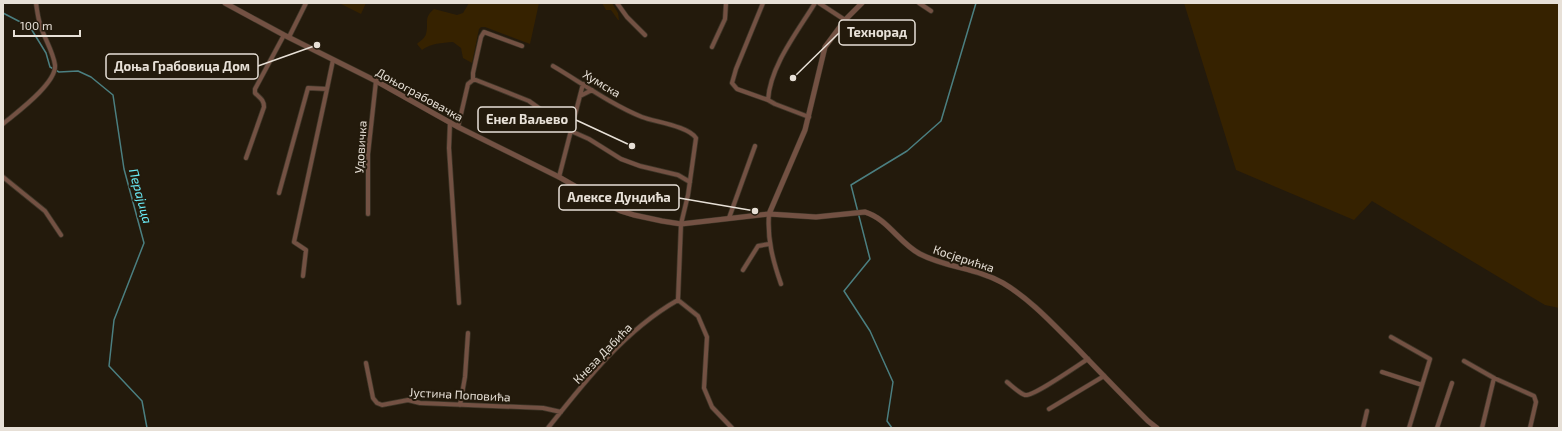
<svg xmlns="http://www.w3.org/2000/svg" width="1562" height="431" font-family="'Exo 2',sans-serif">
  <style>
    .green { fill: #362200 }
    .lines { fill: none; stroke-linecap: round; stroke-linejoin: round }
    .stream { stroke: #4b7f81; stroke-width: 1.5 }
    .minor-casing { stroke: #3e3628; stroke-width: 5.5 }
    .tertiary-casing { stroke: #3e3628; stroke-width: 6 }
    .minor { stroke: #735143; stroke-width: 4 }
    .tertiary { stroke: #735143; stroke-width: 5 }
    .labels { text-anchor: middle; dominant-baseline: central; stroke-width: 4; stroke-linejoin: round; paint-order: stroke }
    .street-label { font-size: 12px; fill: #e7e0d7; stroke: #231a0c }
    .water-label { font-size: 13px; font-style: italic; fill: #6aebf7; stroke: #231a0c }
    .leader { fill: none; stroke: #e7e0d7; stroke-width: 1.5 }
    .callout-dot { fill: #e7e0d7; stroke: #231a0c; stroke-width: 1.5 }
    .callout { fill: #231a0c; stroke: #e7e0d7; stroke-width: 1.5 }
    .callout-label { font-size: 13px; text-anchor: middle; font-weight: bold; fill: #e7e0d7 }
  </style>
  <rect width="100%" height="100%" fill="#231a0c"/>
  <!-- green -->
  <path class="green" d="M339 3H366L361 14Z
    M469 3H539L530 44 485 27H481L479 29 472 63 463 58 461 48 453 42C442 43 431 43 422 50L417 44C420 41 425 38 426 34 429 23 423 18 434 9L457 15 463 13Z
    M602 3H612L618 13 619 20H618L611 10H606Z
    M1184 3H1559V308L1545 305 1372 201 1354 220 1236 170Z"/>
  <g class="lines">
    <!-- stream -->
    <path class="stream" d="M3 13 30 27 46 53 50 67 59 72 78 71 91 77 113 95 124 169 144 243 114 320 109 366 142 401 147 428
      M892 428 887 421 893 382 870 331 844 291 870 259 851 185 907 151 941 121 976 3"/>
    <defs>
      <path id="minor" d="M617 3 627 17 645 35
        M763 3 736 69 732 83 737 89 768 100
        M819 3 845 20
        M919 3 931 11
        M289 37 306 3
        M712 47 725 19 726 3
        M553 66C582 83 610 104 642 117 655 122 688 126 696 138L688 195 681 224 678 300 698 316 707 337 704 388 712 407 732 428
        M473 80V73L481 37 484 32 522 46
        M580 96 592 90
        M809 117 775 104 768 100C770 66 798 31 815 3
        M450 122 449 148 459 303
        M3 124C16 113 57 83 55 65 53 51 44 38 40 24 38 18 37 10 36 3
        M458 127 468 84 473 80H476L529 101 571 131 589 139 621 159 640 166 678 175 690 182
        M246 158 264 107C264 100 260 98 255 93V89L284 35
        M3 177 45 211 61 235
        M559 177 583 84
        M279 193 308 88 327 89 333 60
        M368 214V154L376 81
        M769 214C767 239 773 261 781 284
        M729 218 755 146
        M743 270 758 246 769 244
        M303 276 306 250 294 242 327 89
        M1391 337 1430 359 1409 428
        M1464 361 1494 378 1534 396 1536 402 1530 428
        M366 363 373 398 377 403 382 405 408 400 420 403 543 408 561 412
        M1382 372 1422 385
        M1007 382C1012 386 1019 393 1025 395 1033 397 1078 365 1088 359
        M460 405 465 377 468 333
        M1049 409 1104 376
        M548 428C585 381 625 330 678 300
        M1363 428 1367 411
        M1437 428 1452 383
        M1482 428 1494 378"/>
      <path id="tertiary" d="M225 3 284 35 376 81 458 127 559 177 601 201 621 211 634 215 662 221 681 224 769 214 816 217 865 212C888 219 899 243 920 254 947 268 977 268 1003 283 1030 299 1052 323 1074 345 1098 370 1123 396 1148 421L1157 428
        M769 214 805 130 825 47 845 20 862 3"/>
    </defs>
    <!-- minor casing -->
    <use href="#minor" class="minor-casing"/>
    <!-- tertiary casing -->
    <use href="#tertiary" class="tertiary-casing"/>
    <!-- minor -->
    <use href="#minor" class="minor"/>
    <!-- tertiary -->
    <use href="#tertiary" class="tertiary"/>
  </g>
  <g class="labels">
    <!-- street labels -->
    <g class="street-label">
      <text transform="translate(602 83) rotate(31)">Хумска</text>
      <text transform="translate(420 94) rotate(29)">Доњограбовачка</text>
      <text transform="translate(360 147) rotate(-86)">Удовичка</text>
      <text transform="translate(964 258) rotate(18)">Косјерићка</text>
      <text transform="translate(602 353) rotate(-46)">Кнеза Дабића</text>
      <text transform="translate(460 394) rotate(3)">Јустина Поповића</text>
    </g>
    <!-- water labels -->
    <g class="water-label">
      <text transform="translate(141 196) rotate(75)">Перајица</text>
    </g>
  </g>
  <!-- callouts -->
  <path class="leader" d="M793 78L839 33M317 45L258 66M632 146L576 120M755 211L679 198"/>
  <g class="callout-dot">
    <circle cx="793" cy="78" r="4"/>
    <circle cx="317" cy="45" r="4"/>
    <circle cx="632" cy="146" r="4"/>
    <circle cx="755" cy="211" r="4"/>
  </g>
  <g class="callout">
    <rect x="839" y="20" width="76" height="25" rx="4"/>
    <rect x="106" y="54" width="152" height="25" rx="4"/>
    <rect x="478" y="107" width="98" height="25" rx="4"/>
    <rect x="559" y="185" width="120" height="25" rx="4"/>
  </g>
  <g class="callout-label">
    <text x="877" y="37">Технорад</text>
    <text x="182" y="71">Доња Грабовица Дом</text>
    <text x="527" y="124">Енел Ваљево</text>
    <text x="619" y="202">Алексе Дундића</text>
  </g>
  <!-- border -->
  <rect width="1562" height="431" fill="none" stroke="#e7e0d7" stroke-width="8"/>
  <!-- scale -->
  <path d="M14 30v6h66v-6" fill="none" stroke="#e7e0d7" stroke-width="2"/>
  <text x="20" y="30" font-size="12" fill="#e7e0d7" stroke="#231a0c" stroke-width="3" paint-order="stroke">100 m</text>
</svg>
